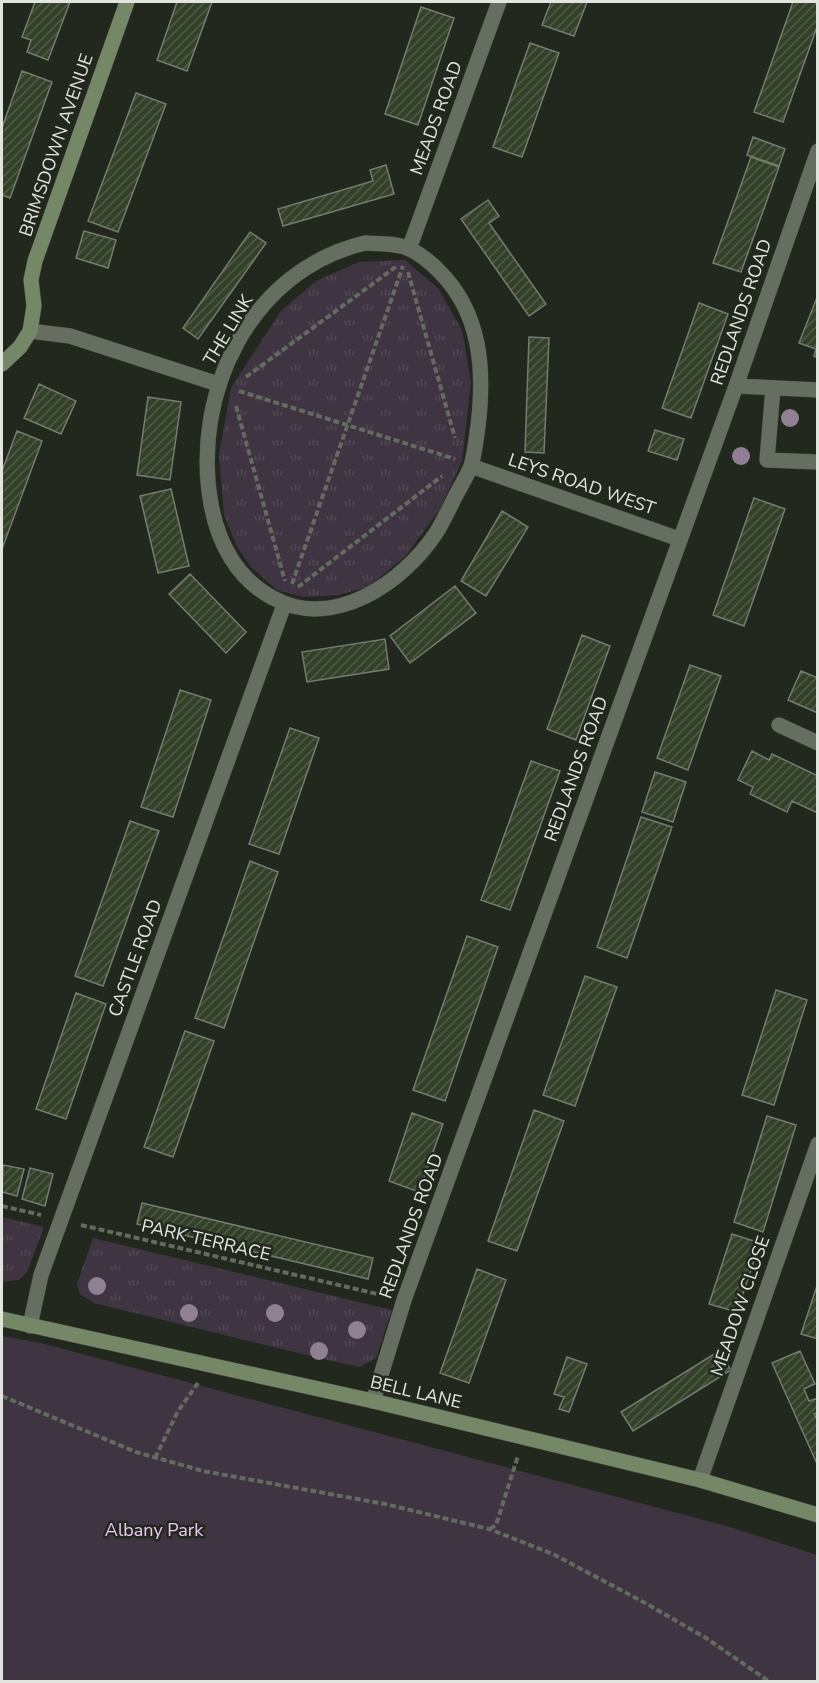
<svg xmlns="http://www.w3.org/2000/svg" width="819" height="1683" font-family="'Nunito Sans',sans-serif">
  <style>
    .grass { fill: url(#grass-tufts) }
    .park { fill: #3f3442 }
    .building { fill: url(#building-hatch); stroke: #737c6e; stroke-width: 1.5 }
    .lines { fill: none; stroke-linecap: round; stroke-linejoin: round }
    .lane-casing { stroke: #3e443b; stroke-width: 16 }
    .street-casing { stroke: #3e443b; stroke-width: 16 }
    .secondary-casing { stroke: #3e443b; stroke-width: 16 }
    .path { stroke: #646a60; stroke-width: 4; stroke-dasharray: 6 3; stroke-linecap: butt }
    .lane { stroke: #666e61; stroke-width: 15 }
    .street { stroke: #666e61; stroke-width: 15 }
    .secondary { stroke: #748766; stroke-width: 15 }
    .tree { fill: #917f94 }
    .labels { text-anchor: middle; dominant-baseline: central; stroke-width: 5; stroke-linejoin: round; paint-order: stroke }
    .street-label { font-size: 18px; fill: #e1e5de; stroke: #22281d }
    .park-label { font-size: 18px; fill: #ecc7f5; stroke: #22281d }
  </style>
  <defs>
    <pattern id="grass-tufts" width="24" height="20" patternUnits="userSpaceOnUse" patternTransform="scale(1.5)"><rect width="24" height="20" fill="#3f3442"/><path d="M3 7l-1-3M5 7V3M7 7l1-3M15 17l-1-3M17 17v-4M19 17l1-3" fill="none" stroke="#514854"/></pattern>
    <pattern id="building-hatch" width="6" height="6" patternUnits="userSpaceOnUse" patternTransform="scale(1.5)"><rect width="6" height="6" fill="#334129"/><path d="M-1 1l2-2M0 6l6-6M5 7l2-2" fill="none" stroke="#505c48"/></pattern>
  </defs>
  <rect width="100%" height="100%" fill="#22281d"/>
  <!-- grass -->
  <path class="grass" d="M405 260 438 288 462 330 471 382 462 461 440 509 405 557 368 587 338 595 303 597 277 590 251 567 237 547 224 515 219 454 231 388 281 311 316 281 359 262Z
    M2 1217 44 1227 27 1272 19 1280 2 1282Z
    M93 1238 392 1310 376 1358 360 1367 327 1360 94 1303 80 1294 77 1284Z"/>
  <!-- park -->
  <path class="park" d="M2 1336 41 1343 730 1527 817 1555V1681H2Z"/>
  <!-- building -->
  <path class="building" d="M35 2H70L48 60 27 52 31 40 22 37Z
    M177 2H212L187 71 157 60Z
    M551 2H587L574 36 542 25Z
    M793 2H818V24L783 122 754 112Z
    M421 7 454 18 418 125 385 114Z
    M530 43 559 53 522 157 493 147Z
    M22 71 52 82 10 198 2 195V128Z
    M136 93 166 104 118 232 88 221Z
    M753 137 785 149 779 166 747 155Z
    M751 157 779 167 741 272 713 263Z
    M386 165 394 194 283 226 278 209 373 181 370 170Z
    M488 200 499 216 489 223 546 304 529 316 461 219Z
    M84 231 116 240 108 268 76 258Z
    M250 232 266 243 198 339 183 328Z
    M818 295V358L814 356 816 349 799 343Z
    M699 303 728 314 691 418 662 408Z
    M529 337 549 338 544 453 525 452Z
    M39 384 76 401 61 434 24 418Z
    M148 397 181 402 170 480 137 475Z
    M655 430 684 439 677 460 648 451Z
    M17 431 42 441 2 549V471Z
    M171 489 189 566 158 573 140 496Z
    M754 498 785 509 744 626 713 615Z
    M502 511 528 527 486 596 461 581Z
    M190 574 246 632 226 653 169 594Z
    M455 586 476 613 410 663 390 636Z
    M582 635 610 646 576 740 547 729Z
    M385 639 389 669 307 682 302 652Z
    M690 665 721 676 688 770 657 758Z
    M801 671 818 678V713L788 700Z
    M180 690 211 700 173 817 141 807Z
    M290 728 319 738 279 854 249 844Z
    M752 751 769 760 772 754 818 776V813L792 801 787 812 750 794 753 787 738 780Z
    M531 761 560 771 510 910 481 900Z
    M655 772 686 782 673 822 642 812Z
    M641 817 672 827 627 958 597 947Z
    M130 821 159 831 103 986 75 976Z
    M250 861 278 872 224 1028 195 1018Z
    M467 936 498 947 445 1101 413 1090Z
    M585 976 617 987 575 1106 543 1095Z
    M776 990 807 1000 774 1105 742 1095Z
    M76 993 106 1004 66 1119 36 1109Z
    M185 1031 214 1041 173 1157 144 1147Z
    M534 1110 564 1121 517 1251 488 1241Z
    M412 1113 443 1124 419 1192 389 1181Z
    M767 1116 796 1125 763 1232 734 1222Z
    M3 1165 24 1169 17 1196 2 1192Z
    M30 1168 53 1174 45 1206 22 1199Z
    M142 1203 373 1258 368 1279 137 1224Z
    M732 1234 760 1243 737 1312 709 1304Z
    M477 1269 506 1280 469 1383 440 1373Z
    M818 1283V1339L801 1334Z
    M719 1351 731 1370 633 1431 621 1412Z
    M800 1351 815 1384 804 1389 809 1401 818 1398V1413L814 1414 818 1421V1466L772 1363Z
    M567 1357 587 1364 569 1412 559 1409 564 1397 554 1394Z"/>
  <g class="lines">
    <defs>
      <path id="lane" d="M773 388 767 460 818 462"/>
      <path id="street" d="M365 243C379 244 397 243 410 249 420 254 431 263 438 270 481 312 485 369 478 426 476 439 475 453 471 466 467 476 460 487 455 497 449 509 443 522 436 533 403 583 333 631 273 598 237 579 218 543 211 504 191 394 250 270 365 243Z
        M409 249 499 2
        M30 331 70 336 218 384
        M736 386 818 390
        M471 466 679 539
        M779 725 818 743
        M30 1326 41 1275 284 605
        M373 1401 404 1300 736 386 818 151
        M700 1480 818 1144"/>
      <path id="secondary" d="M2 364 20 347 30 331 34 306 31 280 35 261 127 2
        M2 1319 373 1401 700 1480 818 1515"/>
    </defs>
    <!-- lane casing -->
    <use href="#lane" class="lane-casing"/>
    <!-- street casing -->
    <use href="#street" class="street-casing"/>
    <!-- secondary casing -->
    <use href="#secondary" class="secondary-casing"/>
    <!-- path -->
    <path class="path" d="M408 272 455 438
      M246 377 397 266
      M239 391 455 459
      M236 406 285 581
      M292 584 403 266
      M298 587 442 476
      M2 1206 41 1215
      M81 1225 386 1296
      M2 1396 136 1452 203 1471 385 1504 489 1529 553 1554 647 1604 706 1638 770 1682
      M155 1458 178 1411 198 1383
      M490 1529 496 1525 518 1456"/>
    <!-- lane -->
    <use href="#lane" class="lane"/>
    <!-- street -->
    <use href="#street" class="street"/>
    <!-- secondary -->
    <use href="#secondary" class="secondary"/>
  </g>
  <!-- trees -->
  <g class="tree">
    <circle cx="790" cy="418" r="9"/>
    <circle cx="741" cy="456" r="9"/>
    <circle cx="97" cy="1286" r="9"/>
    <circle cx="189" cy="1313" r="9"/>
    <circle cx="275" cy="1313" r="9"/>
    <circle cx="357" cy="1330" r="9"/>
    <circle cx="319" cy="1351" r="9"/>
  </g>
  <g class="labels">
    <!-- street labels -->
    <g class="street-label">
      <text transform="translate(436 118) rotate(-70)">MEADS ROAD</text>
      <text transform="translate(56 145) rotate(-71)">BRIMSDOWN AVENUE</text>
      <text transform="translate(741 312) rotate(-71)">REDLANDS ROAD</text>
      <text transform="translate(228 330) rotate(-59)">THE LINK</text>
      <text transform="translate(582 484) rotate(19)">LEYS ROAD WEST</text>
      <text transform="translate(576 769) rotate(-70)">REDLANDS ROAD</text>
      <text transform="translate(135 958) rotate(-70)">CASTLE ROAD</text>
      <text transform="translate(411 1226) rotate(-70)">REDLANDS ROAD</text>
      <text transform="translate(206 1240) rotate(13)">PARK TERRACE</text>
      <text transform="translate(740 1306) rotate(-71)">MEADOW CLOSE</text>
      <text transform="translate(416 1392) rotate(13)">BELL LANE</text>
    </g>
    <!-- park labels -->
    <g class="park-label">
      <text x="154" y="1530">Albany Park</text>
    </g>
  </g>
  <!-- border -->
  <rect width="819" height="1683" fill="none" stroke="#e1e5de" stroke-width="6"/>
</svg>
